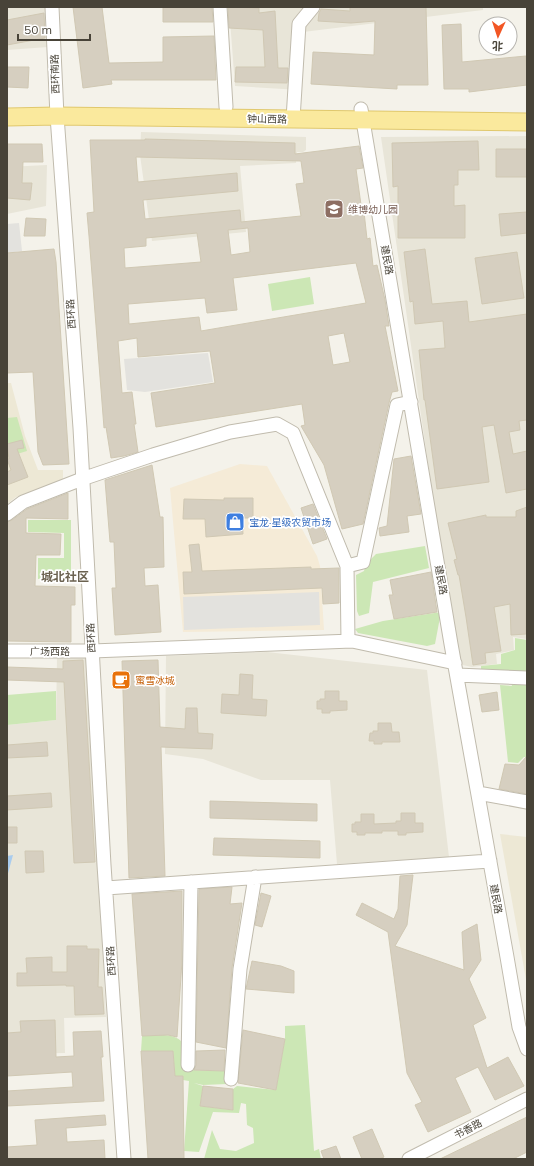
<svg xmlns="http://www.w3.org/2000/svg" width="534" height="1166" font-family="Mulish,'Noto Sans SC',sans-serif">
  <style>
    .residential { fill: #e8e5d8 }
    .commercial { fill: #f5ebd7 }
    .education { fill: #ede8d5 }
    .green { fill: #cce7b5 }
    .parking { fill: #e3e2de }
    .water { fill: #a9ccee }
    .building { fill: #d6cfc0; stroke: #d0c8b3; fill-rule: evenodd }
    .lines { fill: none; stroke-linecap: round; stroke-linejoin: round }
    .minor-casing { stroke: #c0bbad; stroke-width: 15 }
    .major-casing { stroke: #e0c86d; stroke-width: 19 }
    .minor { stroke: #fff; stroke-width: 13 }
    .major { stroke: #fae99d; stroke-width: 17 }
    .labels { text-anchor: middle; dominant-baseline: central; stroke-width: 3.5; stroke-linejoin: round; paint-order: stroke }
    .street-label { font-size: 10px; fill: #484338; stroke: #fff }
    .education-label { font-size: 10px; fill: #785e54; stroke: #fff; text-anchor: start }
    .shop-label { font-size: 10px; fill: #366cbe; stroke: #fff; text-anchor: start }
    .food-label { font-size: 10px; fill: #c56008; stroke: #fff; text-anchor: start }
    .quarter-label { font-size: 12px; font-weight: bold; fill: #6b6250; stroke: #fff }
  </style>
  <rect width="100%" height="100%" fill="#f4f2ea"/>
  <!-- residential -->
  <path class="residential" d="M7 7H45L48 47 7 50Z
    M229 7H483V10L303 32 300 90 235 86Z
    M141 132 306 137V150L303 152H297L296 163 240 166 246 232 152 241 140 155Z
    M527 136V639L513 637 514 650 496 654 497 664 472 667 458 664 437 526 381 137Z
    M47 165 46 206 7 214V167Z
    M267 652 427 670 449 857 337 864 330 780H261L203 759 165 754 166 656Z
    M87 657 106 1017 64 1018 65 1053 7 1054V725L56 720 57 658Z"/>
  <!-- commercial -->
  <path class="commercial" d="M240 464 267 466 317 556 320 566 324 630 183 632 170 488Z"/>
  <!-- education -->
  <path class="education" d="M7 383H11L25 436 38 470H63V482L16 497 7 504Z
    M500 834 527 837V985Z"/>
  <!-- green -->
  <path class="green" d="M310 277 314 304 272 311 268 284Z
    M17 417 27 451 7 457V418Z
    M28 520H71V579H38V558H64V533L28 532Z
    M425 546 429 568 373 582 369 613 359 616 357 611 356 575 364 571 366 564 376 554Z
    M441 612 435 644 427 646 358 633 355 629 383 621Z
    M515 638 527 640V757H524L518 763 508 762 500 685 512 686 508 673 481 672V666L501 664V654L515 650Z
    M56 691V720L7 725V695Z
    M305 1025 314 1151 319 1149 321 1159H204L212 1130 220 1149 236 1151 254 1143 253 1128 247 1125 246 1104 241 1103 239 1113 213 1112 199 1152 184 1151 189 1081 183 1080V1076H175L173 1051H141L142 1036C155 1036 171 1032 181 1041L182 1067 192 1070 227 1071V1084L203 1085 194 1083 203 1086 200 1106 232 1110 233 1089 237 1086 276 1090 285 1039V1026Z"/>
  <!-- parking -->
  <path class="parking" d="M19 223 22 251 7 253V224Z
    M208 353 213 382 145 392 127 390 124 359Z
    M319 592 320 625 184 630 183 597Z"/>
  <!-- water -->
  <path class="water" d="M13 855 7 877V856Z"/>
  <!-- building -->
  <path class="building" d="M73 7H102L109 63 163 62V37L214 36 216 80H111L112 84 83 88Z
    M163 7H212L213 22H163Z
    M228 7 259 8V13L275 11 278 68H288L287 83 235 82 236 67H265L263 30 229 28Z
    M350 7H426L428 85H397V89L311 84 313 52 374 55 375 21 351 23 318 21 319 13 321 9 350 11Z
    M44 13 45 38 7 45V20Z
    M461 24 462 62 526 56 527 85 469 92V89H444L442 25Z
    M7 67H29L28 88 7 87Z
    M145 139 295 143V154L359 146 363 168 356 169 362 212H364L367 239 370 238 373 266 377 265 385 300 389 326H385L398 391 392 392 389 403 363 524 342 529 324 465 301 426 305 425 302 404 156 427 151 393 215 383 210 351 138 357 137 338 118 341 122 393 132 392 136 424H134L138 452 124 456 111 458 106 427 104 428 89 236 87 213 94 212 90 140H145ZM136 157 301 161 304 183 296 184 301 216 241 222 240 210 145 219 143 200 238 191 237 173 138 182ZM248 228 250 252 231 255 228 230ZM197 233 201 262 125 268 124 248 146 246V238ZM356 263 366 303 201 331 199 317 129 324 128 304 205 298 207 313 237 310 233 278ZM344 333 350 362 333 365 328 336Z
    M478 141 479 170H458V185H454V206L465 205V238H398V186L393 187 392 143Z
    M7 144H42L43 162H23L22 183H32L30 200 7 198Z
    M496 149H527V177H496Z
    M527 212V233L501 236 499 214Z
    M26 218 46 219 45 236H24Z
    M54 249 56 262 69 464 43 465 38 452 33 372 7 373V253Z
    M425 249 432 304 467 301 469 322 527 314V420L519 421 520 430 509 432 513 454 527 451V489L506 493 494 425 482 427 489 482 437 489 425 400H424L419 350 445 348 443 321 415 324 413 301 410 302 404 252Z
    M517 252 524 298 482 304 475 258Z
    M22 440 24 448 17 449 28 477 7 485V472L11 470 7 459H9L7 444Z
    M411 456 421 514 407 516 409 532 380 536 379 528 387 526 394 459Z
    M152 465 160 517H163L164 567 144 568 145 586 158 585 161 632 115 635 112 588H116L114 542H110L105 480Z
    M68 493V519L26 518V533L61 534 60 555H36L35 586 75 587V605H71V642L7 641V522L12 520 27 509Z
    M224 498H253V518H242L243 534 206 537 205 519H183L184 499 224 500Z
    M313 504 327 539 313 544 301 508Z
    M527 507 526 634 511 635 510 604 494 607 501 651 485 653 486 663 473 665 466 617 459 575H458L454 560 457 559 448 523 486 515V517H516V511Z
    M199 544 202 571 311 567V569L339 568V603L323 604 322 588 184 594 183 572H192L189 545Z
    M431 572 437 612 394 619 389 595H393L390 580Z
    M83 660 95 862 74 863 64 682 7 680V667L63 669V661Z
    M158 660 160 727 185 729 186 708H197L198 733 213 734 212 749 161 747 165 876 129 878 122 661Z
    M240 674 253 675 252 699 267 700 266 716 221 713 222 694 239 695Z
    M325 691H339V701H347V710L330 711V713H322V709H317V701H320V699H325Z
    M497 692 499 710 482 712 479 695Z
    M378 723H391L392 732H399L400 742H382V744H374V741H369L370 733H373V731H378Z
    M47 742 48 756 7 758V745Z
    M527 756V794L499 789 505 764 519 765Z
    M51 793 52 807 7 810V796Z
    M210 801 317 804V821L210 818Z
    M401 813H415V823H423V832L406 833V835H398V831H382V833H365V835H357V832H352V824H355V822H361V814H374V824L396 823V821H401Z
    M7 827H17V843H7Z
    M214 838 320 841V858L213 855Z
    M25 851H43L44 872 26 873Z
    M413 875 407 925 395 946 464 970 462 932 477 924 481 960 469 979 486 1018 473 1025 487 1068 508 1057 524 1086 495 1100 478 1067 455 1078 471 1112 428 1132 415 1105 422 1102 407 1073 388 932 356 915 362 903 394 919 398 909 400 876Z
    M232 887 230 904 242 903 232 968 226 1048 196 1042 199 889Z
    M182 891V961L177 1037 168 1035 142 1036 132 894Z
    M261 893 271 896 262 927 255 925Z
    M67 946H87V949H99L98 987H102L104 1014 75 1015 74 986H66V985L17 986V973H27L26 958 52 957V972H67Z
    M252 961 281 966 294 971V993L246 989Z
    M55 1020 56 1057 74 1056 73 1032 101 1031 103 1057H101L104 1101 7 1106V1091L73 1087 72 1072 7 1076V1033L21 1032 20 1021Z
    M243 1030 285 1039 276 1090 238 1083Z
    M225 1050 224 1071 194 1070 196 1065V1051Z
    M141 1051H173L175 1076H183L184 1159H148Z
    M203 1086 233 1089V1110L200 1106Z
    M105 1115 106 1125 66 1128 67 1142 104 1140 105 1159H7V1147L37 1145 35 1120Z
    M527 1117V1152L513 1159H440Z
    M372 1129 384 1157 379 1159H362L353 1137Z
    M336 1146 341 1159H324L321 1151Z"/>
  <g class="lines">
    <defs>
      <path id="minor" d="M52 7 57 116 80 428 104 865 124 1159
        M220 7 226 107
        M361 109 451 644 507 957 519 1027 527 1049
        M293 119 299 24 313 7
        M7 514 23 502 82 479 153 455 230 432 277 424 293 433 347 566 348 641
        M347 566 363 562 397 405 411 402
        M7 651H92L352 641 455 663
        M457 675 527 678
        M478 793 527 802
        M106 888 490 861
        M188 1065 191 882
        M231 1079 240 969 255 877
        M409 1159 527 1099"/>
      <path id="major" d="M7 117 57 116 527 122"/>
    </defs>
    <!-- minor casing -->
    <use href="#minor" class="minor-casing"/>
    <!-- major casing -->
    <use href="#major" class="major-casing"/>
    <!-- minor -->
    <use href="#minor" class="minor"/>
    <!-- major -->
    <use href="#major" class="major"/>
  </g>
  <!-- icons -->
  <defs>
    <symbol id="school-square" viewBox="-11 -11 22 22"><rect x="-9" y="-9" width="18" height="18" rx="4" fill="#8d6e63" stroke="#fff"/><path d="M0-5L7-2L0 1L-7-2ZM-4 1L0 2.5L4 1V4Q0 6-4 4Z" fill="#fff"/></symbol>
    <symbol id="shop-square" viewBox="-11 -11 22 22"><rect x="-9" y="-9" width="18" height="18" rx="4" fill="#3f7fe0" stroke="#fff"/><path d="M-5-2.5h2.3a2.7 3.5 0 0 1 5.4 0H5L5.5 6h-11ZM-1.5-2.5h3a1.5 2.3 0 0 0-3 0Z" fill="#fff"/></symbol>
    <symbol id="cafe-square" viewBox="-11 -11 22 22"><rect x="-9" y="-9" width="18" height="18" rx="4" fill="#e8710a" stroke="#fff"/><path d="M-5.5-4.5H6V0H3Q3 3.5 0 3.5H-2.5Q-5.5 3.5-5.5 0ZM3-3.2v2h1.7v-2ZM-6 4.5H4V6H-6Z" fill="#fff"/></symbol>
  </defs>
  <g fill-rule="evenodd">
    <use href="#school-square" x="323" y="198" width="22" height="22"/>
    <use href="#shop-square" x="224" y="511" width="22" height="22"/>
    <use href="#cafe-square" x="110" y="669" width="22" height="22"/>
  </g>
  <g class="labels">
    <!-- street labels -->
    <g class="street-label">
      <text transform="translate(55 74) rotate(-92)">西环南路</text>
      <text transform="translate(267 119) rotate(1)">钟山西路</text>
      <text transform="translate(387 260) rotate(80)">建民路</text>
      <text transform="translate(71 314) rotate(-94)">西环路</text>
      <text transform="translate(441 580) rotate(80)">建民路</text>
      <text transform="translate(91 638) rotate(-93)">西环路</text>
      <text x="50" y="651">广场西路</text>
      <text transform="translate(496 899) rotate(80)">建民路</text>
      <text transform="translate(111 961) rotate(-94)">西环路</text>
      <text transform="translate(468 1129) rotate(-27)">书香路</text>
    </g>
    <!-- education labels -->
    <g class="education-label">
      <text x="348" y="209">维博幼儿园</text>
    </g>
    <!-- shop labels -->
    <g class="shop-label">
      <text x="249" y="522">宝龙·星级农贸市场</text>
    </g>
    <!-- food labels -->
    <g class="food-label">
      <text x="135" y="680">蜜雪冰城</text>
    </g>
    <!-- quarter labels -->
    <g class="quarter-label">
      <text x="65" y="576">城北社区</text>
    </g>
  </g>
  <!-- border -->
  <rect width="534" height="1166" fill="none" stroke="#484338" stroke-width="16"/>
  <!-- north arrow -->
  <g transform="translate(498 36) rotate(183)"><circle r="19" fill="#ffffff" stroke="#b6b4af"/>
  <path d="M0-3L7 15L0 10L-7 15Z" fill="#f25624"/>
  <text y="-6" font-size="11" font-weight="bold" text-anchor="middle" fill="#484338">北</text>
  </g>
  <!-- scale -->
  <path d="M18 34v6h72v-6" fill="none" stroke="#484338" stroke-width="2"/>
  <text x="24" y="34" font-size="12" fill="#484338" stroke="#ffffff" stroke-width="3" paint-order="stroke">50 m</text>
</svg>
